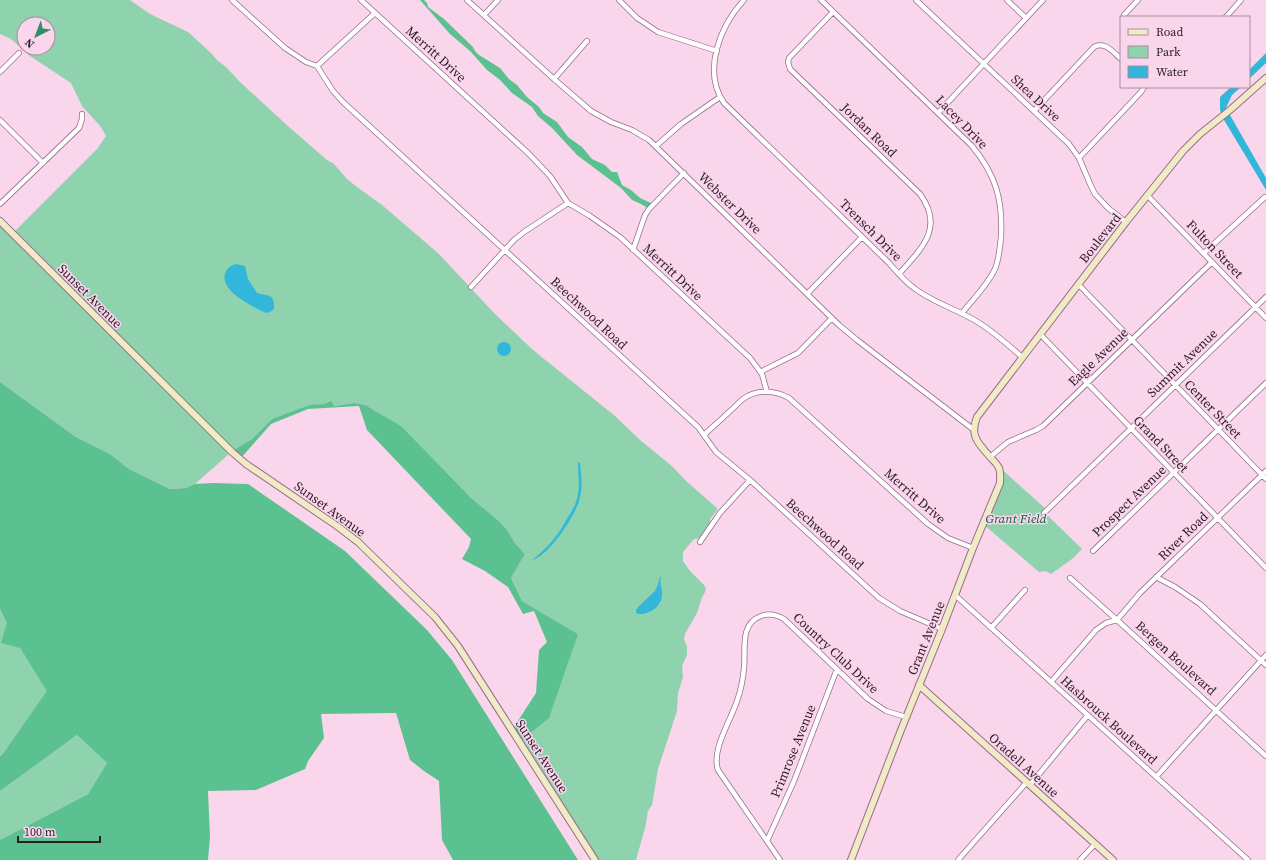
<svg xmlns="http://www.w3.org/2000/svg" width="1266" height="860" font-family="'Source Serif 4',serif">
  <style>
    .green { fill: #8fd2ae; fill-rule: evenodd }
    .forest { fill: #5cc190 }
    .water { fill: #32b7da }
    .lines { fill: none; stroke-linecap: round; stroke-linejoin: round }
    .street-casing { stroke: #956e87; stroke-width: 6 }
    .secondary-casing { stroke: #956e87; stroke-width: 8 }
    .street { stroke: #fff; stroke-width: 4.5 }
    .secondary { stroke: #f0eac6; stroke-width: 6 }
    .labels { text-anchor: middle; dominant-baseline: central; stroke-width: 3; stroke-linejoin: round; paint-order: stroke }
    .street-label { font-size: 13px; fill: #2c1c27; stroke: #fad6ec }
    .park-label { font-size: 13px; font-style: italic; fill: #0d5c3d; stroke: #fad6ec }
  </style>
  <rect width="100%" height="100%" fill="#fad6ec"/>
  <!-- green -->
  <path class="green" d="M0 0H130L150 14 188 32 211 53 217 60 226 67 240 82 289 127 327 160 333 163 347 179 357 187 382 205 439 254 495 314 533 350 615 416 640 440 673 467 685 480 718 509 710 519V528L703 538 694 539 683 552V561L690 571 704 585 706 589 705 592 701 600 697 613 685 634 684 639 687 647V655L682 666 683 677 678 693 677 711 658 769 652 805 648 811 645 828 636 860H595L520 743 528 735 578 634 522 601 511 578 525 554 515 543 507 530 500 522 470 497 375 411 366 405 354 403 333 406 331 401 324 404 311 406 298 409 272 419 252 439 229 454 195 484 186 488 170 489 129 469 110 454 76 437 0 382V221L13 233 97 149 106 136 101 127 82 106 71 83 30 56 11 39 0 34ZM24 24H48V48H24Z
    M998 466 1047 510 1045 513 1082 549 1072 559 1051 574 1046 571 1039 572 983 524 998 489Z
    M0 609 20 648 48 691 2 755 0 756Z
    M77 735 107 763 88 794 0 840V791Z"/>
  <!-- forest -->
  <path class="forest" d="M420 0H424L427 3 428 7 444 19 473 47 475 51 479 55 500 68 509 79 517 85 527 97 539 107 543 113 557 122 568 137 582 147 592 159 605 165 612 172H617L622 185 631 190 640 198 653 204 648 211 646 207 639 203 632 200 621 188 577 155 552 128 538 116 532 107 512 93 500 80 487 70 470 51 450 34Z
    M0 382 76 437 110 454 129 469 170 489 186 488 195 484 213 483 248 484 345 551 427 630 452 660 578 860H453L442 840 439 781 424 771 410 760 396 713 321 714 324 738 308 761 305 769 256 790 208 791 210 837 208 860H0V840L88 794 107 763 77 735 0 791V756L2 755 47 691 20 648 1 643 7 623 0 609Z
    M331 401 334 406 354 403 366 405 375 411 401 426 470 497 500 522 507 530 515 543 525 554 511 578 522 601 578 634 549 718 528 735 520 743 512 730 536 693 539 650 547 642 534 611 523 614 508 587 485 571 462 559 469 547 471 539 367 430 359 406 308 409 271 424 240 459 233 453 228 454 252 439 272 419 298 409 311 405 324 404Z"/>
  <!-- water -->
  <path class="water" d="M1266 53V63L1249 79V70Z
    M1231 87H1241L1232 95 1226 108 1266 178V190L1224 120 1220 110V97Z
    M236 264 245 266 248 279 257 293C269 296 275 294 274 309L270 312 266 313C254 307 220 292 225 274 227 268 231 265 236 264Z
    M497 349a7 7 0 1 1 14 0a7 7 0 1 1-14 0Z
    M578 462 580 463C581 475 583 486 580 497 577 514 549 556 532 560 548 548 559 534 568 517 573 510 577 502 578 494 580 484 578 473 578 462Z
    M660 577H661C659 586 662 585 662 592 663 601 657 609 649 612 644 614 641 615 636 613V610L638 607 655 591 657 587Z"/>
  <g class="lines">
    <defs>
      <path id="street" d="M232 0 285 48 306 62 317 66 333 91 343 102 698 427 716 452 750 480 879 598 900 611 942 629
        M361 0 528 153 550 176 568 203 590 216 620 237 750 358 762 374 767 392
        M467 0 554 79 591 111 611 122 632 130 649 140 839 325 857 340 974 430
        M619 0 637 18 658 32 717 51
        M744 0C720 26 702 71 724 103L888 262C896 271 904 281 914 288 932 302 956 309 976 321 993 331 1007 344 1022 357
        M821 0 972 146C996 175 1003 200 1001 237 1000 248 999 259 995 269 987 286 973 299 962 313
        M916 0 1069 144 1079 158 1091 186 1095 194 1108 208 1126 222
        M1007 0 1026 18
        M833 12 789 58 788 62 790 69 920 194C945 228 921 249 899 274
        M484 15 498 0
        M1124 15 1138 0
        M1226 17 1241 0
        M317 66 375 13
        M0 72 19 53
        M554 79 587 41
        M1034 111 1094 47C1105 41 1113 52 1121 59
        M938 113 1043 0
        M0 120 43 163
        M656 146 681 124 720 97
        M1079 158 1141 92 1144 87
        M1147 195 1266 318
        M0 204 79 128 82 119V114
        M633 250 645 215 649 209 684 173
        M1204 253 1265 197
        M1078 284 1266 479
        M471 287 514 240 524 232 568 203
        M807 294 862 237
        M1040 334 1266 568
        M760 372 798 353 832 318
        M704 435C712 427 721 420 729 412 734 408 738 403 743 399 756 389 775 390 789 398L928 524 948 538 973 548
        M990 457 1008 442 1036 430 1043 426 1212 262
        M1044 513 1266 297
        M700 542 720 513 750 480
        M1093 551 1266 383
        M1156 577 1175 587 1200 604 1266 665
        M1070 578 1117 620 1266 756
        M955 595 1248 860
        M991 628 1025 590
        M1051 682 1096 630 1106 623 1117 620 1140 593 1266 471
        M1156 777 1266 655
        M1030 785 1088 715
        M767 841 794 781 837 669
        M780 860 718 770C711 750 731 720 737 701 741 690 743 679 744 668 746 650 739 624 761 616 769 613 777 615 784 619L868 699 886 711 906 717
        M958 860 1027 782
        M1080 860 1095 844"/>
      <path id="secondary" d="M0 221 232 452 246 464 337 526 358 542 435 617 458 646 595 860
        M919 685 1113 860
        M851 860 901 730 942 629 973 548 1000 483C1000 478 1001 473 999 468 997 464 994 461 991 458 979 444 969 436 977 417L1126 222 1183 151 1200 134 1230 110 1266 78"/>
    </defs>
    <!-- street casing -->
    <use href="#street" class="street-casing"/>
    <!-- secondary casing -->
    <use href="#secondary" class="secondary-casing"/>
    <!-- street -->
    <use href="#street" class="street"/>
    <!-- secondary -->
    <use href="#secondary" class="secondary"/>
  </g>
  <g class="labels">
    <!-- street labels -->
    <g class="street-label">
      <text transform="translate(436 54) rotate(42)">Merritt Drive</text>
      <text transform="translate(1036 98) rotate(43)">Shea Drive</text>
      <text transform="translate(962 122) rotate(46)">Lacey Drive</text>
      <text transform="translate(869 130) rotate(44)">Jordan Road</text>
      <text transform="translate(730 203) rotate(44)">Webster Drive</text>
      <text transform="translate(871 230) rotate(45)">Trensch Drive</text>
      <text transform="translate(1100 238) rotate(-52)">Boulevard</text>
      <text transform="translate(1215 249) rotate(46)">Fulton Street</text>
      <text transform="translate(673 272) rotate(43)">Merritt Drive</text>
      <text transform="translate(90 296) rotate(45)">Sunset Avenue</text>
      <text transform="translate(589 313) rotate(43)">Beechwood Road</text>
      <text transform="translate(1098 357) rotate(-44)">Eagle Avenue</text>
      <text transform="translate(1182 363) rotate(-44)">Summit Avenue</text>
      <text transform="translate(1213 409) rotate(46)">Center Street</text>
      <text transform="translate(1161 444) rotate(46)">Grand Street</text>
      <text transform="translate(915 496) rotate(41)">Merritt Drive</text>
      <text transform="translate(1129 501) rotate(-44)">Prospect Avenue</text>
      <text transform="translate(330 509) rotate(36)">Sunset Avenue</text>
      <text transform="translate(825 534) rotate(42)">Beechwood Road</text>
      <text transform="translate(1183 536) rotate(-44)">River Road</text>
      <text transform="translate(926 638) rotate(-68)">Grant Avenue</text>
      <text transform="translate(836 653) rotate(43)">Country Club Drive</text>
      <text transform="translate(1176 658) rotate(42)">Bergen Boulevard</text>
      <text transform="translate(1109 720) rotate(42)">Hasbrouck Boulevard</text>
      <text transform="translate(793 751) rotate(-68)">Primrose Avenue</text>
      <text transform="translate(542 756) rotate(57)">Sunset Avenue</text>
      <text transform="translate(1024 765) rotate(42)">Oradell Avenue</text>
    </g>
    <!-- park labels -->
    <g class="park-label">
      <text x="1016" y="518">Grant Field</text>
    </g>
  </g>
  <!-- legend -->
  <rect x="1120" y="16" width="130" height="72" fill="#fad6ec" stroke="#a88c9d"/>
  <rect x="1128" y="29" width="20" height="6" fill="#f0eac6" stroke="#a88c9d"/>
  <text x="1156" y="36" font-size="12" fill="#2c1c27">Road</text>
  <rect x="1128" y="46" width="20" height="12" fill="#8fd2ae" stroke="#a88c9d"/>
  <text x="1156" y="56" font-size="12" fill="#2c1c27">Park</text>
  <rect x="1128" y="66" width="20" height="12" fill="#32b7da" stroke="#a88c9d"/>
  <text x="1156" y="76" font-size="12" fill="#2c1c27">Water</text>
  <!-- north arrow -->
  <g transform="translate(36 36) rotate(222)"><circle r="19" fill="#fad6ec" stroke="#a88c9d"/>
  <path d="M0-3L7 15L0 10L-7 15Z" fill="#328e64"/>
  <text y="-6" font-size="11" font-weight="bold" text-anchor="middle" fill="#2c1c27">N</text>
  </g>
  <!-- scale -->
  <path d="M18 836v6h82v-6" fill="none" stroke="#2c1c27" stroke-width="2"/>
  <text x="24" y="836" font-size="12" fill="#2c1c27" stroke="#fad6ec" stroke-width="3" paint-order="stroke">100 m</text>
</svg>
